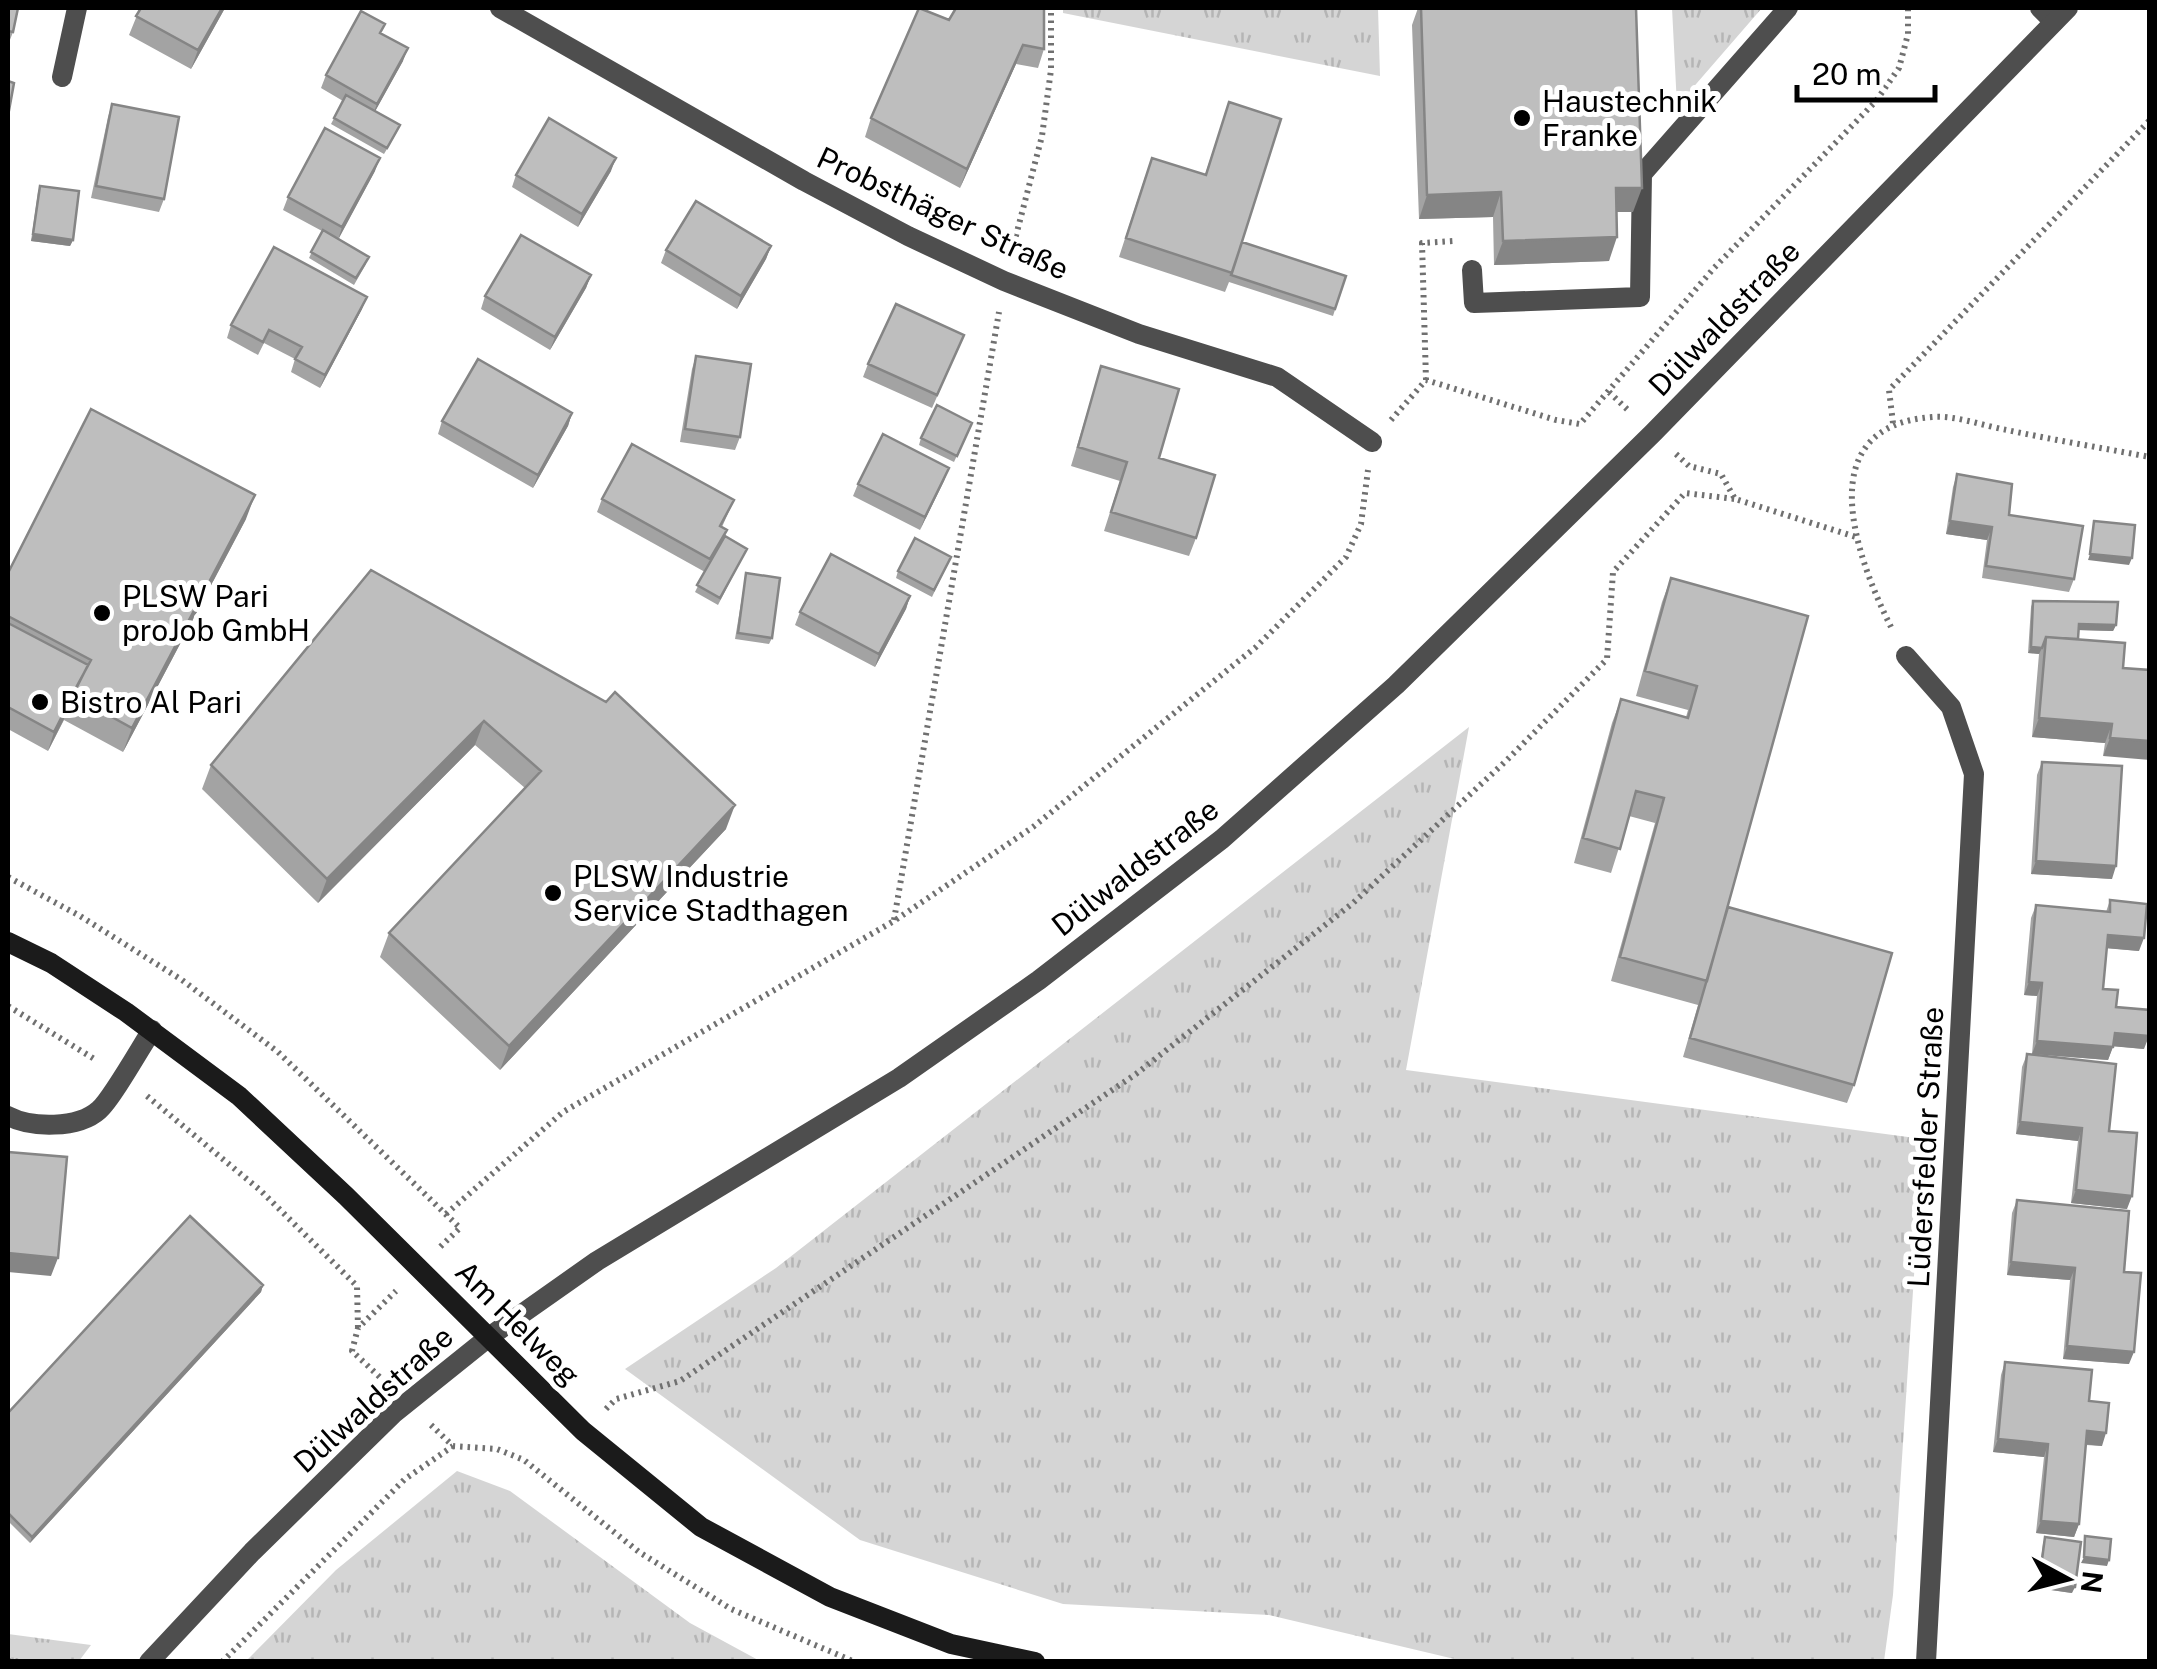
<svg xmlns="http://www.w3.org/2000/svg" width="2157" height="1669" font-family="'Public Sans',sans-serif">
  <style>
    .grass { fill: url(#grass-tufts) }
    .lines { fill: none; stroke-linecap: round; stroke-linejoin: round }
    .path { stroke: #707070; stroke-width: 6; stroke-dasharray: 2.5 5; stroke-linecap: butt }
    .service { stroke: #4e4e4e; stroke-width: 20 }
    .minor { stroke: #4e4e4e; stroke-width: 20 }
    .tertiary { stroke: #4e4e4e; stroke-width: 20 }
    .secondary { stroke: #1b1b1b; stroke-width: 20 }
    .wall { fill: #a3a3a3 }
    .shaded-wall { fill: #858585 }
    .building { fill: #bebebe; stroke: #858585; stroke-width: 2.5 }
    .poi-dot { fill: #000; stroke: #fff; stroke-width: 4 }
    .labels { text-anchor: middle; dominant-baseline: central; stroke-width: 10; stroke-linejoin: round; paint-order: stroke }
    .poi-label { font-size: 30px; fill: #000; stroke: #fff; text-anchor: start }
    .street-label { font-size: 30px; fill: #000; stroke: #fff }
  </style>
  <defs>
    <pattern id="grass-tufts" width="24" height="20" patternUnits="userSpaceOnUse" patternTransform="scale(2.5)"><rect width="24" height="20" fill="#d5d5d5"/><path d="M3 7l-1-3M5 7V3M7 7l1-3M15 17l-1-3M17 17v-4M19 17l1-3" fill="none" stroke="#b5b5b5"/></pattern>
  </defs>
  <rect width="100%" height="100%" fill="#fff"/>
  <!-- grass -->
  <path class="grass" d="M1063 8H1378L1380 76 1063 13Z
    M1672 8H1762L1677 106Z
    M1469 727 1406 1070 1923 1139 1893 1595 1884 1661H1463L1269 1615 1063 1604 860 1540 625 1369 776 1268Z
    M457 1471 510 1491 690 1623 760 1661H246L336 1570Z
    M8 1634 91 1645 79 1661H8Z"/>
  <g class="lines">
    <!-- path -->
    <path class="path" d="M1012 251 1042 136 1051 70V8
      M1426 380 1422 243 1454 241
      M1609 392 1630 412
      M1391 420 1426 380 1556 420 1580 424 1714 268 1876 101 1899 68 1908 34V8
      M1893 423 1889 390 2150 120
      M1676 454 1689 466 1721 474 1735 499 1856 537
      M1891 627C1855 555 1809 426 1932 417 1955 415 1984 426 2007 430 2054 440 2102 448 2150 457
      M8 877 80 916 182 980 278 1052 460 1228 440 1247
      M894 920 999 312
      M8 1006 96 1060
      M147 1096 260 1190 357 1286 358 1328
      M446 1214 563 1112 894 921 1033 827 1256 647 1346 557 1361 524 1368 470
      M385 1382 352 1351 358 1328 396 1291
      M606 1409 616 1399 680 1381 1136 1074 1353 903 1507 760 1607 659 1613 572 1685 493 1735 499
      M431 1425 453 1446 497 1449 524 1460 639 1552 731 1609 855 1662
      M8 1661 23 1662
      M222 1662 405 1479 453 1446"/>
    <!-- service -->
    <path class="service" d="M2040 8 2054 22
      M62 77 77 8
      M1472 270 1474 303 1640 297 1642 174 1788 8
      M8 1116C31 1128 78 1129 99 1110 111 1100 141 1047 152 1030"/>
    <!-- minor -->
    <path class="minor" d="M500 8 804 181 908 236 1004 281 1139 334 1277 377 1372 442
      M1906 656 1951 707 1974 774 1926 1662"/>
    <!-- tertiary -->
    <path class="tertiary" d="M149 1662 252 1552 393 1414 489 1337 597 1261 899 1078 1039 980 1222 839 1396 685 1653 433 2068 8"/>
    <!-- secondary -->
    <path class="secondary" d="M8 942 51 963 126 1012 239 1096 346 1196 583 1431 701 1527 830 1597 951 1644 1035 1662"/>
  </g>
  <!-- wall -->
  <path class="wall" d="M8 8 13 32 8 45Z
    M139 8H225L191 69 129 35 140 8Z
    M1418 8H1636L1633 212H1617L1609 261 1494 265 1493 217 1419 219 1412 25Z
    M949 20 1044 49 1038 68 1016 64 960 188 865 137 871 118Z
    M382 33 403 61 375 111 397 132 384 154 331 124 343 101 321 88 326 75Z
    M1229 102 1242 242 1346 276 1333 316 1229 282 1225 292 1119 257 1145 177 1205 175Z
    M112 104 164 199 159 212 91 198 108 117Z
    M375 171 338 239 366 264 354 285 309 258 322 231 283 210 288 197Z
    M611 171 578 227 512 187 516 175Z
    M40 186 73 240 70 246 31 241 38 192Z
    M771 246 766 259 737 309 661 263 666 250Z
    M591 275 586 288 550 350 481 309 485 296Z
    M362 309 320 388 291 372 295 359 264 343 258 355 227 338 231 325Z
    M959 347 932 408 863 377 868 364Z
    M696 356 740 437 735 450 680 442 692 369Z
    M1101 366 1159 458 1196 538 1189 556 1104 531 1120 481 1071 466Z
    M572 413 568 426 533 488 438 434 442 421Z
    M972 423 954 462 919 445 921 438Z
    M949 468 920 530 853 496 858 484Z
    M1957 474 2009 515 2074 579 2069 592 1982 578 1987 540 1946 534 1953 487Z
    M602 499 734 500 722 527 727 530 725 536 747 549 718 605 695 592 705 572 597 512Z
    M246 519 123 752 64 720 48 751 8 729V573Z
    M951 557 932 597 896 578 898 571Z
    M371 570 726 829 500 1070 380 957 389 933 525 788 475 745 318 903 202 789 211 765Z
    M746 573 772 638 769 644 735 639Z
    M1671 578 1808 616 1728 907 1854 1085 1847 1103 1683 1057 1698 1005 1611 981 1655 823 1629 816 1611 873 1574 863 1612 723 1621 699 1686 717 1688 710 1636 696 1662 602Z
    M910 596 906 609 875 667 795 625 800 612Z
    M2033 601 2116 625 2113 631 2079 630 2078 639 2123 668 2150 670 2103 756 2105 743 2032 737 2039 654 2028 653 2031 607Z
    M2042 762 2112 879 2031 874 2037 775Z
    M2110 900 2139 951 2107 948 2103 989 2144 1049 2113 1046 2108 1060 2032 1054 2037 996 2024 995 2031 918 2036 905 2106 912Z
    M2027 1054 2109 1131 2127 1209 2071 1203 2078 1141 2016 1134 2022 1067Z
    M2017 1200 2124 1272 2129 1364 2063 1359 2070 1280 2007 1275 2012 1213Z
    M263 1285 261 1292 30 1543 8 1521V1413Z
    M2005 1362 2089 1401 2102 1446 2086 1445 2079 1524 2074 1537 2036 1533 2044 1457 1993 1452 2001 1375Z
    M2045 1537 2072 1593 2037 1588 2043 1544Z"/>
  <!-- shaded-wall -->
  <path class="shaded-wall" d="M222 8H225L191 69 198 50Z
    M1023 45 1016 64 960 188 967 169Z
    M408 48 403 61 372 117 377 104Z
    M380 158 375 171 338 240 342 227Z
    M616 158 611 171 578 227 582 214Z
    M1616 188H1642L1633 212H1607Z
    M1501 192 1493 217 1419 219 1427 195Z
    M33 234 73 240 70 246 31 241Z
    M1617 237 1609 261 1494 265 1503 241Z
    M771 246 766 259 737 309 741 296Z
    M591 275 586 288 550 350 555 337Z
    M367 297 362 309 320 388 325 375Z
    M572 413 568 426 533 488 538 475Z
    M949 468 944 481 920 530 925 517Z
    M255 495 246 519 123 752 132 728Z
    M1950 521 1992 527 1987 540 1946 534Z
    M2090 554 2132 558 2129 565 2088 560Z
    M910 596 906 609 875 667 879 654Z
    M2079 624 2116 625 2113 631 2077 630Z
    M2031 647 2042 648 2039 654 2028 653Z
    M70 701 64 719 48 751 54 732Z
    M2039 718 2112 724 2105 743 2032 737Z
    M484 721 475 745 318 903 327 879Z
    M2110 738 2150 741V760L2103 756Z
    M735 805 726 829 500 1070 509 1046Z
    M2036 861 2116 866 2112 879 2031 874Z
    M2108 935 2144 938 2139 951 2104 948Z
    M2029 982 2042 983 2037 996 2024 995Z
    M2115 1033 2149 1036 2144 1049 2110 1046Z
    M2037 1041 2113 1047 2108 1060 2032 1054Z
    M2020 1122 2082 1128 2078 1141 2016 1134Z
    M2076 1190 2132 1196 2127 1209 2071 1203Z
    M8 1253 58 1258 51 1276 8 1272Z
    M2011 1262 2075 1268 2070 1280 2007 1275Z
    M263 1285 261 1292 30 1543 32 1537Z
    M2067 1346 2134 1352 2129 1364 2063 1359Z
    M2087 1431 2106 1433 2102 1446 2082 1444Z
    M1998 1439 2048 1444 2044 1457 1993 1452Z
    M2041 1521 2079 1524 2074 1537 2036 1533Z
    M2084 1557 2109 1560 2107 1566 2081 1563Z
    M2039 1582 2075 1587 2072 1593 2037 1588Z"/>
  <!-- building -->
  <path class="building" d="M8 8H18L13 32 8 31Z
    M141 8H222L198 50 136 16Z
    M919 8 949 20 956 8H1044V49L1023 45 967 169 871 118Z
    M1421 8H1636L1642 188H1616L1617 237 1503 241 1501 192 1427 195Z
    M361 11 385 24 380 33 408 48 377 104 326 75Z
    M8 81 14 83 8 116Z
    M346 95 400 125 387 148 334 118Z
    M1229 102 1281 119 1232 273 1126 238 1152 158 1206 175Z
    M112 104 179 117 164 199 96 186Z
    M549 118 616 158 582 214 516 175Z
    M325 128 380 158 342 227 288 197Z
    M40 186 79 191 73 240 33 234Z
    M696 201 771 246 741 296 666 250Z
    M323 230 369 257 356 278 311 252Z
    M521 235 591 275 555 337 485 296Z
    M1242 242 1346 276 1335 309 1231 275Z
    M274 247 367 297 325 375 295 359 302 347 269 330 263 342 231 325Z
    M896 304 964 335 937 395 868 364Z
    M696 356 751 364 740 437 685 429Z
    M478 359 572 413 538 475 442 421Z
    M1101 366 1179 389 1159 458 1215 475 1196 538 1111 512 1127 462 1078 447Z
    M937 405 972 423 957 456 921 438Z
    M91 409 255 495 132 728 72 695 91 660 8 616V573Z
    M883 434 949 468 925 517 858 484Z
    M632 444 734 500 720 526 727 530 710 559 602 499Z
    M1957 474 2012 484 2009 515 2083 526 2074 579 1986 566 1992 527 1950 521Z
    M2094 521 2135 525 2132 558 2090 554Z
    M725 536 747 549 720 598 697 585Z
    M915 538 951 557 934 590 898 571Z
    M831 554 910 596 879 654 800 612Z
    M371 570 606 702 615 692 735 805 509 1046 389 933 541 771 484 721 327 879 211 765Z
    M746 573 780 578 772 638 738 633Z
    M1671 578 1808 616 1707 981 1620 957 1664 798 1636 791 1620 849 1583 838 1621 699 1688 718 1697 686 1645 671Z
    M2033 601 2118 602 2116 625 2079 624 2078 639 2046 637 2042 648 2031 647Z
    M8 623 88 665 54 732 8 707Z
    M2046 637 2125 643 2123 668 2150 670V741L2110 738 2112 724 2039 718Z
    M2042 762 2122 766 2116 866 2036 861Z
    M2110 900 2147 904 2144 938 2108 935 2103 989 2118 990 2116 1007 2150 1010 2149 1036 2115 1033 2113 1047 2037 1041 2042 983 2029 982 2036 905 2110 912Z
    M1728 907 1892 953 1854 1085 1690 1038Z
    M2027 1054 2116 1064 2109 1131 2137 1133 2132 1196 2076 1190 2082 1128 2020 1122Z
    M8 1152 67 1157 58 1258 8 1253Z
    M2017 1200 2129 1211 2124 1272 2141 1273 2134 1352 2067 1346 2075 1268 2011 1262Z
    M190 1216 263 1285 32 1537 8 1513V1413Z
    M2005 1362 2092 1370 2089 1401 2109 1403 2106 1433 2087 1431 2079 1524 2041 1521 2048 1444 1998 1439Z
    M2085 1536 2111 1539 2109 1560 2084 1557Z
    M2045 1537 2081 1542 2075 1587 2039 1582Z"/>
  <!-- markers -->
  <g class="poi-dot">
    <circle cx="1522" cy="118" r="10"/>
    <circle cx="102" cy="613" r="10"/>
    <circle cx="40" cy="702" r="10"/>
    <circle cx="553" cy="893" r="10"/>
  </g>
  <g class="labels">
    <!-- poi labels -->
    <g class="poi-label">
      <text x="1542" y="101">Haustechnik<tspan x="1542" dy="34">Franke</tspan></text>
      <text x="122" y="596">PLSW Pari<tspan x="122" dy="34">proJob GmbH</tspan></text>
      <text x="60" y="702">Bistro Al Pari</text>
      <text x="573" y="876">PLSW Industrie<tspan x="573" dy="34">Service Stadthagen</tspan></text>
    </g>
    <!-- street labels -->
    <g class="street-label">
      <text transform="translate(943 213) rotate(25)">Probsthäger Straße</text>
      <text transform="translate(1724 318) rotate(-46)">Dülwaldstraße</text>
      <text transform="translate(1135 867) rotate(-38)">Dülwaldstraße</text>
      <text transform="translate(1925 1147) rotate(-87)">Lüdersfelder Straße</text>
      <text transform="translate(518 1323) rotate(45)">Am Helweg</text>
      <text transform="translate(373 1399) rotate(-42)">Dülwaldstraße</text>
    </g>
  </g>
  <!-- border -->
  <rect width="2157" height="1669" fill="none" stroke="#000000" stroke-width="20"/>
  <!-- north arrow -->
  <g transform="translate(2067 1579) rotate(97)" stroke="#ffffff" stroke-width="8" paint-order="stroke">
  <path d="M0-8L18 38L0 25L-18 38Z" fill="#000000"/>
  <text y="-15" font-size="28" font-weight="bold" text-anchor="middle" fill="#000000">N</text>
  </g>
  <!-- scale -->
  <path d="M1797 85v15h138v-15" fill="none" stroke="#000000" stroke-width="5"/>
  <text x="1812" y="85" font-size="30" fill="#000000" stroke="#ffffff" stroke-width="8" paint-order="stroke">20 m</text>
</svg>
